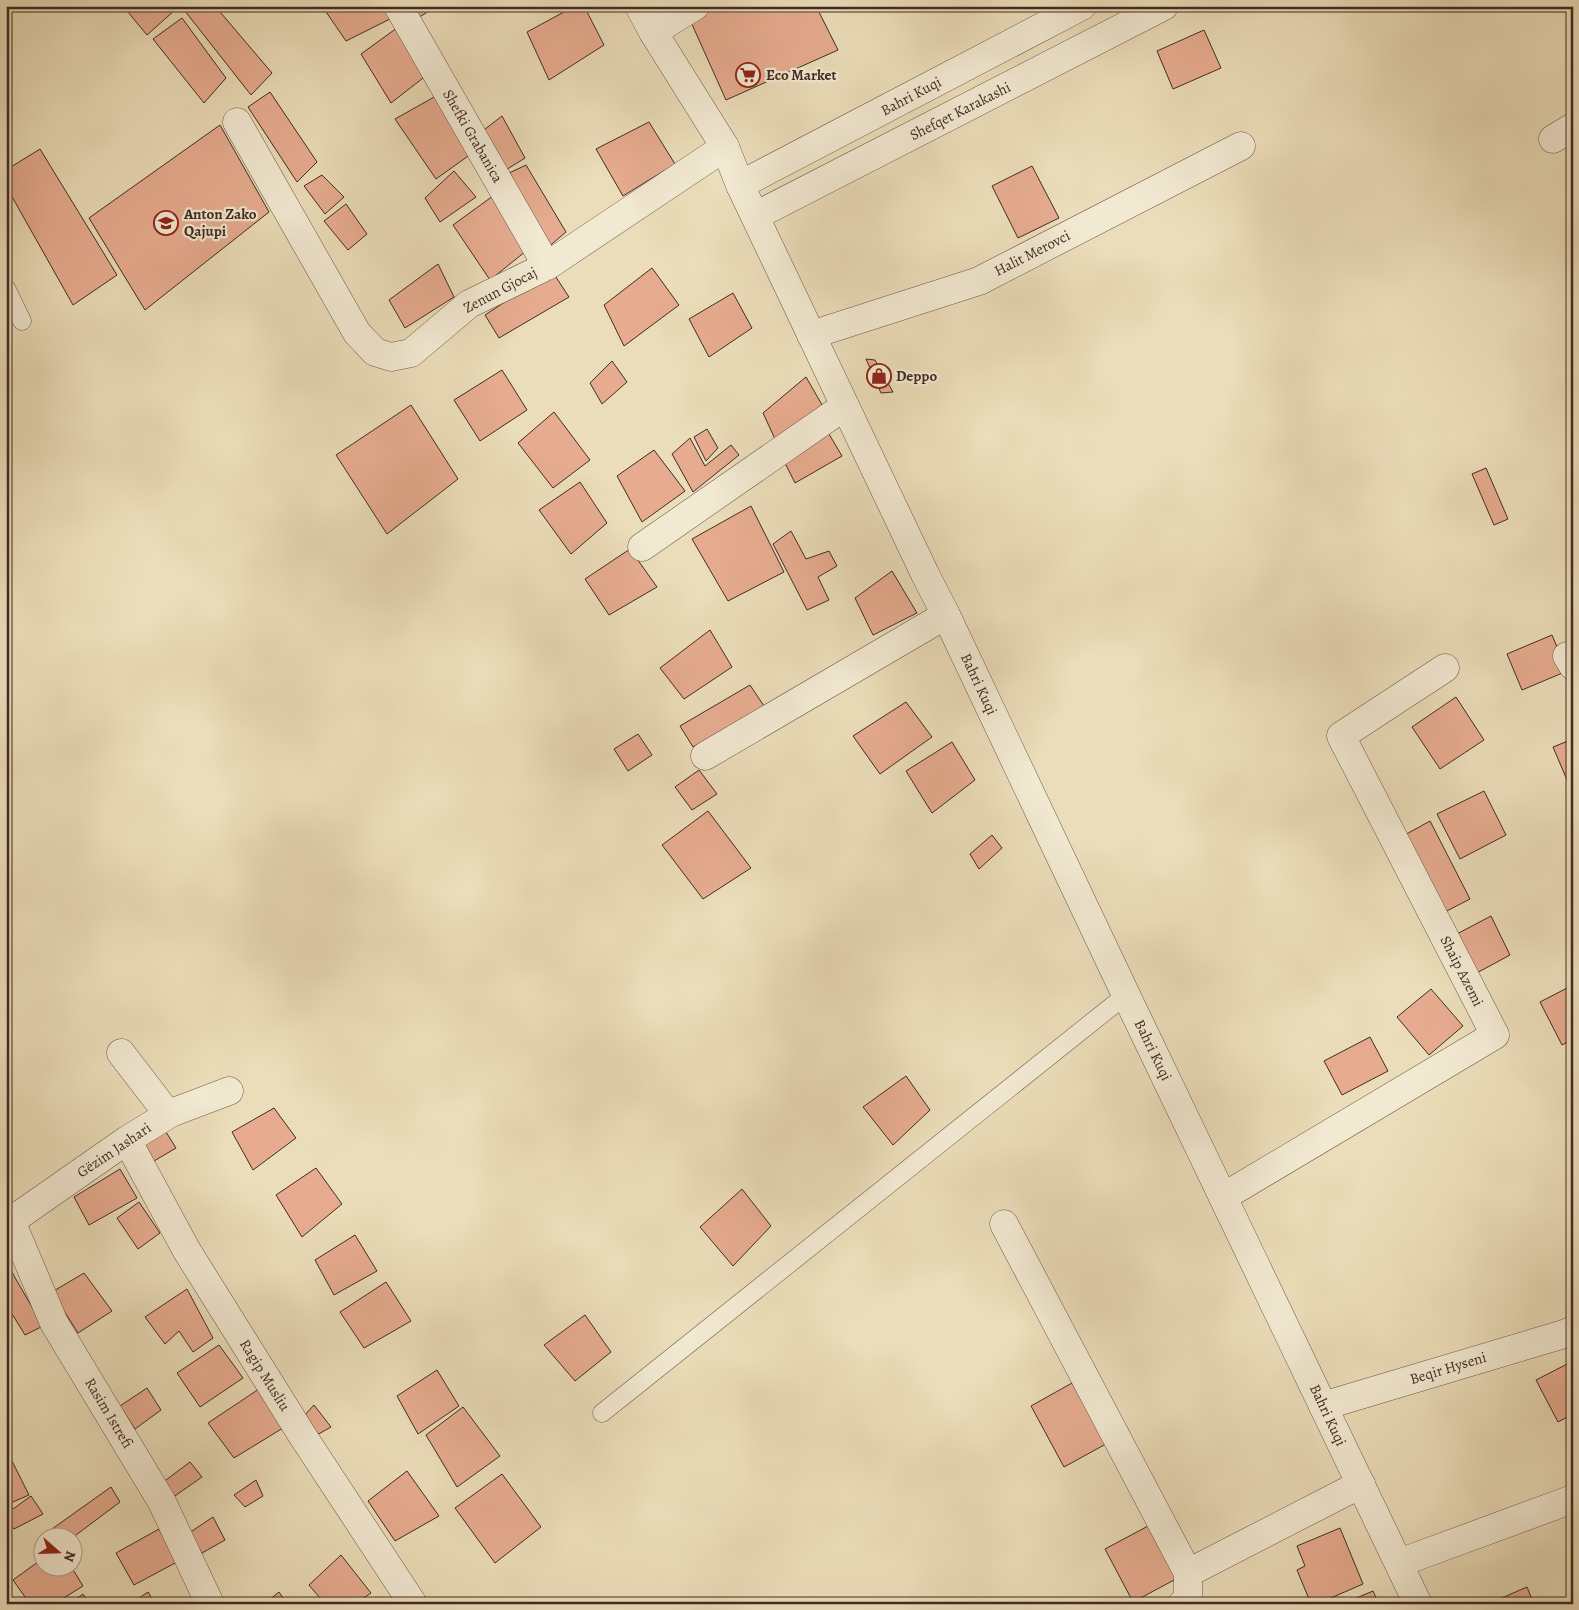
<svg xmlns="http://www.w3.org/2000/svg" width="1579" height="1610" font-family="Alegreya,serif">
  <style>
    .building { fill: #e7ac90; stroke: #422b23 }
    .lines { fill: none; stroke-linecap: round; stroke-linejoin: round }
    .service-casing { stroke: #6c5848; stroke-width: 19 }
    .minor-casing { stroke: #6c5848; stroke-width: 29 }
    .tertiary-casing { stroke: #6c5848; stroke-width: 29 }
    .service { stroke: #f2e9d2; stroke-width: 18 }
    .minor { stroke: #f2e9d2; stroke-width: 28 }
    .tertiary { stroke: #f2e9d2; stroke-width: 28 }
    .labels { text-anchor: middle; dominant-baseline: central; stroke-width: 4.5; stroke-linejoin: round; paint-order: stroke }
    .poi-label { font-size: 15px; font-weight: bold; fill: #422b23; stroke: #f2e9d2; text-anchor: start }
    .street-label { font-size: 15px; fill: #422b23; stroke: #f2e9d2 }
  </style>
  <rect width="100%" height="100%" fill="#ebddb9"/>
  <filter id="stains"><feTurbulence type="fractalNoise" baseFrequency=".004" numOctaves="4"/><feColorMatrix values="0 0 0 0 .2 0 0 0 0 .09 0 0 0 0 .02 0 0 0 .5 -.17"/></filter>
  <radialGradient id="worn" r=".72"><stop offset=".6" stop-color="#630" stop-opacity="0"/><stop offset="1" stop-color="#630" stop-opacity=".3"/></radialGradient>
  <!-- building -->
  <path class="building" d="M123 6H172L175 10 147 35Z
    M181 6H215L272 73 251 95Z
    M322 6H385L392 18 346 41Z
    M412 6H437L418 18Z
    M575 6H584L604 45 549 80 527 32Z
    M699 6H816L838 50 726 100 686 11Z
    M182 18 226 78 204 103 153 39Z
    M401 25 427 75 391 103 361 54Z
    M1204 30 1221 68 1173 89 1157 51Z
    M445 91 478 149 436 179 395 119Z
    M270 92 317 162 297 182 248 107Z
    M502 116 525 158 501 173 480 133Z
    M649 122 675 164 623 196 596 149Z
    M220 125 269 212 145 310 89 218Z
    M40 149 117 275 73 305 6 186V170Z
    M526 165 566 232 546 249 505 175Z
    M1032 166 1059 218 1018 238 992 186Z
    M454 171 476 197 440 222 425 198Z
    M322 175 344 197 325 214 304 186Z
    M497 193 531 247 490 280 453 225Z
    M346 204 367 234 348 250 324 221Z
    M438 264 454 297 405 328 389 300Z
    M652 268 679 305 624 346 604 305Z
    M552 271 569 297 499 338 485 315Z
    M733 293 752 328 709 357 689 319Z
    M866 359 875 360 893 392 881 393Z
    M612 361 627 382 602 404 590 383Z
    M502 370 527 410 480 441 454 400Z
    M806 377 825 410 775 439 763 413Z
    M411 405 458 479 387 534 336 455Z
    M554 412 590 460 553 488 518 443Z
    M707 429 718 448 706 461 694 437Z
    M826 429 842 456 795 483 782 457Z
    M690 438 705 466 731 445 739 455 693 492 672 454Z
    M654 450 685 491 642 522 617 476Z
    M1486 468 1508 519 1494 525 1472 474Z
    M580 482 607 523 571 554 539 510Z
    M751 506 784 572 728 601 692 539Z
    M791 531 806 559 829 551 837 566 818 577 829 600 807 610 773 544Z
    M630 549 657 587 609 615 585 579Z
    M892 571 917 613 873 635 855 598Z
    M710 630 732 667 684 699 660 668Z
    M1552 635 1567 671 1522 690 1507 654Z
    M750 685 764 706 693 747 680 726Z
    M1456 697 1484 740 1440 769 1412 727Z
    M906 702 932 737 880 774 853 736Z
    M638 734 652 755 628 771 614 749Z
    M1573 739V794L1553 747Z
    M952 742 975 780 932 813 906 771Z
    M699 770 717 794 692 810 675 787Z
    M1484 791 1506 835 1460 859 1437 814Z
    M708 811 751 868 703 899 662 845Z
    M1430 821 1470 899 1441 914 1401 837Z
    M992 835 1002 848 979 869 970 854Z
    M1491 916 1510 955 1473 975 1453 936Z
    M1573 985V1039L1562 1045 1540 1002Z
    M1431 989 1463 1026 1429 1055 1397 1017Z
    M1370 1037 1388 1071 1342 1095 1324 1061Z
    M906 1076 930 1110 893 1145 863 1107Z
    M274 1108 296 1138 253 1170 232 1132Z
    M166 1132 176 1148 149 1164 142 1145Z
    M316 1168 342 1204 302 1237 276 1195Z
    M120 1169 137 1198 89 1225 74 1197Z
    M742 1189 771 1226 733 1266 700 1227Z
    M139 1202 160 1233 138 1249 117 1218Z
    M355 1235 377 1271 334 1295 315 1260Z
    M6 1262 43 1326 25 1335 6 1304Z
    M84 1273 112 1311 78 1333 52 1292Z
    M386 1282 411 1321 364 1348 340 1312Z
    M187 1289 213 1338 193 1352 179 1331 165 1344 145 1317Z
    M585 1315 611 1352 575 1381 544 1345Z
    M219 1345 243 1378 200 1407 177 1373Z
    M1573 1361V1414L1558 1422 1536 1380Z
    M437 1370 459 1406 418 1434 397 1396Z
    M1072 1383 1106 1444 1064 1467 1031 1406Z
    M147 1388 161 1410 135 1429 120 1406Z
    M259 1389 283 1428 234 1458 208 1423Z
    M314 1405 331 1427 315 1436 302 1418Z
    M463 1407 500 1456 457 1487 426 1435Z
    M9 1455 29 1495 6 1505V1457Z
    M190 1462 202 1477 172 1498 162 1483Z
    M407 1471 439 1516 395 1541 368 1501Z
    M502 1474 541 1527 495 1563 455 1508Z
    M256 1480 263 1496 245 1507 234 1495Z
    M111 1487 120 1502 72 1538H59L52 1529Z
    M31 1496 43 1514 14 1529 6 1519V1514Z
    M213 1517 225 1540 202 1553 189 1533Z
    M1148 1526 1176 1579 1133 1602 1105 1549Z
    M1340 1528 1363 1584 1317 1604H1311L1297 1570 1305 1566 1297 1546Z
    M159 1529 177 1562 134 1585 116 1553Z
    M341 1555 371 1593 355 1604H325L309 1585Z
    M42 1559V1568H72L83 1586 54 1604H30L13 1580Z
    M1527 1587 1534 1604H1488Z
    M1373 1591 1379 1604H1342Z
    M148 1592 155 1604H130Z
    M279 1592 287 1604H264Z
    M83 1594 90 1604H69Z"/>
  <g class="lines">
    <defs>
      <path id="service" d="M6 288 22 321
        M602 1413 1126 995"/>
      <path id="minor" d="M398 6 547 266
        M653 32 695 6
        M237 122 357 333 375 352 391 357 411 353 469 304 547 266 725 147
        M1553 139 1573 127
        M740 185 1082 6
        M755 216 1164 6
        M811 335 979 281 1241 146
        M642 547 845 406
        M1567 656 1573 666
        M705 756 946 615
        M121 1053 164 1109 171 1113
        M127 1140 187 1251 302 1435 413 1604
        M1223 1197 1495 1035 1341 736 1445 668
        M6 1219 11 1221 127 1140 171 1113 229 1091
        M11 1221 54 1323 162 1502 210 1604
        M1004 1224 1188 1573 1361 1484
        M1323 1406 1564 1334 1573 1330
        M1399 1563 1573 1499
        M1182 1604 1188 1600V1573"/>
      <path id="tertiary" d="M639 6 653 32 725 147 740 185 925 574 946 615 1126 995 1418 1604"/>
    </defs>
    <!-- service casing -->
    <use href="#service" class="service-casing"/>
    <!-- minor casing -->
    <use href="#minor" class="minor-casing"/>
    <!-- tertiary casing -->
    <use href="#tertiary" class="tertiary-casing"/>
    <!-- service -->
    <use href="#service" class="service"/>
    <!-- minor -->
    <use href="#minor" class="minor"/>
    <!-- tertiary -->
    <use href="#tertiary" class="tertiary"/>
  </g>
  <!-- icons -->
  <defs>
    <symbol id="supermarket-ring" viewBox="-11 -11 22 22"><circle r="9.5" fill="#f2e9d2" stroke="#8f2418" stroke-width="1.5"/><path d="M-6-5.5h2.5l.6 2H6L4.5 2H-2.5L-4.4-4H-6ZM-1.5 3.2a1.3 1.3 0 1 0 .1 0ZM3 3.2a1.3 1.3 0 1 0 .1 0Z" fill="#8f2418"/></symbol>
    <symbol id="school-ring" viewBox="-11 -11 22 22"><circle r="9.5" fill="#f2e9d2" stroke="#8f2418" stroke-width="1.5"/><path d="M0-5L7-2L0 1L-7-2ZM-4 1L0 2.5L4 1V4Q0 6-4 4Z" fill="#8f2418"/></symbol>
    <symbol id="shop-ring" viewBox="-11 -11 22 22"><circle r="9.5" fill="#f2e9d2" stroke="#8f2418" stroke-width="1.5"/><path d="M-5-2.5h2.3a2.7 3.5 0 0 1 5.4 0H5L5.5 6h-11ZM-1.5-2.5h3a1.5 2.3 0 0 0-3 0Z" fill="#8f2418"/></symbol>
  </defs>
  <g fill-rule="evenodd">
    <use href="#supermarket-ring" x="734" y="61" width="28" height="28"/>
    <use href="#school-ring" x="152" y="209" width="28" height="28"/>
    <use href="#shop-ring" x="865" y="362" width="28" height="28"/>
  </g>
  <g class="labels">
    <!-- poi labels -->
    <g class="poi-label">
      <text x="766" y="75">Eco Market</text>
      <text x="184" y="214">Anton Zako<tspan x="184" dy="17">Qajupi</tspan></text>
      <text x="896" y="376">Deppo</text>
    </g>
    <!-- street labels -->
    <g class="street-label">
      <text transform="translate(911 96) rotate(-28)">Bahri Kuqi</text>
      <text transform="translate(960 111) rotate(-27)">Shefqet Karakashi</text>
      <text transform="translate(473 136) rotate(60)">Shefki Grabanica</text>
      <text transform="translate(1032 253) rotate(-27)">Halit Merovci</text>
      <text transform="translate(500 290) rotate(-28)">Zenun Gjocaj</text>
      <text transform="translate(979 684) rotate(65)">Bahri Kuqi</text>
      <text transform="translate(1462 971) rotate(63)">Shaip Azemi</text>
      <text transform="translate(1153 1050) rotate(64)">Bahri Kuqi</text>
      <text transform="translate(114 1150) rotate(-34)">Gëzim Jashari</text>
      <text transform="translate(1448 1368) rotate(-17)">Beqir Hyseni</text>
      <text transform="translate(265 1375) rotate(58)">Ragip Musliu</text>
      <text transform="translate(109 1413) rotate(59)">Rasim Istrefi</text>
      <text transform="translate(1328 1415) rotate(65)">Bahri Kuqi</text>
    </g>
  </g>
  <!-- margin -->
  <rect width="1579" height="1610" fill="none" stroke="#ebddb9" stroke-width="25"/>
  <rect x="8" y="8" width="1564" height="1595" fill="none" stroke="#422b23" stroke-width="2.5"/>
  <rect x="12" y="12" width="1554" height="1585" fill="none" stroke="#422b23"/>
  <!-- north arrow -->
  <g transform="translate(58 1552) rotate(110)"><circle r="24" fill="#f2e9d2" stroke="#ac9d8c"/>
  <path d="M0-4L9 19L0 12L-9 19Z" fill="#8f2418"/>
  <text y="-8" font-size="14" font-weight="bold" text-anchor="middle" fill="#422b23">N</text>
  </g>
  <rect width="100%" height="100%" filter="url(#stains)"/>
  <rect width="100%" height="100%" fill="url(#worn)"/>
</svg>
